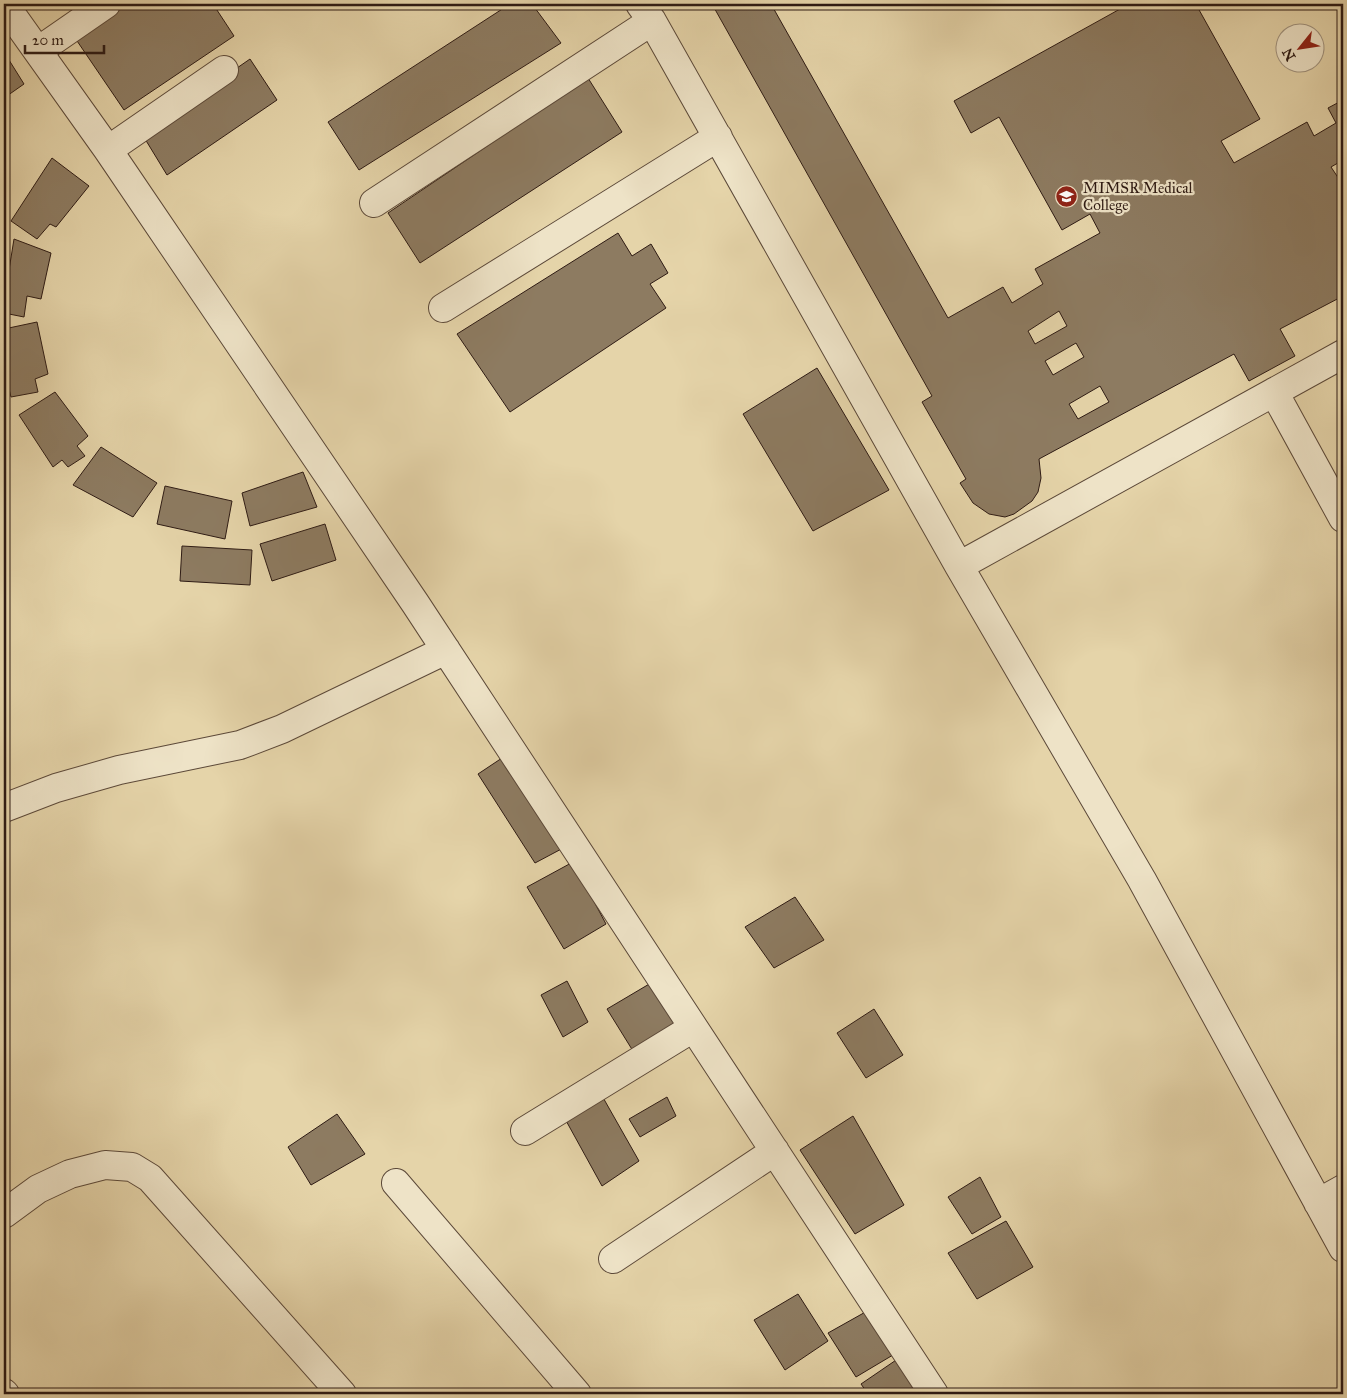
<svg xmlns="http://www.w3.org/2000/svg" width="1347" height="1398" font-family="'IM FELL Great Primer',serif">
  <style>
    .building { fill: #8d7b61; stroke: #2e1b14; fill-rule: evenodd }
    .lines { fill: none; stroke-linecap: round; stroke-linejoin: round }
    .minor-casing { stroke: #5c4939; stroke-width: 30 }
    .minor { stroke: #eee3c7; stroke-width: 28 }
    .labels { text-anchor: middle; dominant-baseline: central; stroke-width: 4.5; stroke-linejoin: round; paint-order: stroke }
    .poi-label { font-size: 15px; fill: #2e1b14; stroke: #eee3c7; text-anchor: start }
  </style>
  <rect width="100%" height="100%" fill="#e5d4a9"/>
  <filter id="stains"><feTurbulence type="fractalNoise" baseFrequency=".004" numOctaves="4"/><feColorMatrix values="0 0 0 0 .2 0 0 0 0 .09 0 0 0 0 .02 0 0 0 .5 -.17"/></filter>
  <radialGradient id="worn" r=".72"><stop offset=".6" stop-color="#630" stop-opacity="0"/><stop offset="1" stop-color="#630" stop-opacity=".3"/></radialGradient>
  <!-- building -->
  <path class="building" d="M122 4H213L234 36 124 110 73 35Z
    M510 4H532L561 43 359 170 328 122Z
    M712 4H771L948 318 1003 287 1012 303 1043 284 1035 269 1100 233 1090 214 1062 230 999 117 971 133 954 101 1129 4H1205L1198 8 1260 119 1221 141 1234 163 1307 122 1314 136 1336 123 1328 108 1343 100V160L1331 167 1339 179 1343 177V296L1280 329 1295 356 1249 381 1234 354 1039 459 1041 478 1038 492 1032 501 1014 514 1005 517 989 514 973 503 960 483 966 479 922 402 932 396ZM1059 311 1067 326 1035 344 1028 331ZM1076 343 1084 357 1053 375 1045 361ZM1100 386 1109 402 1078 419 1069 404Z
    M1335 4H1343V19Z
    M4 52 24 84 4 98Z
    M250 59 277 100 167 175 142 134Z
    M588 78 622 132 420 263 388 213Z
    M52 158 89 186 56 227 50 224 37 239 11 221Z
    M618 233 632 256 651 244 668 273 650 284 666 308 510 412 457 334Z
    M14 239 51 253 41 299 27 296 24 317 4 313V301Z
    M37 322 48 374 35 379 38 392 11 397 4 369V329Z
    M817 368 889 490 813 531 743 414Z
    M55 392 88 436 77 446 85 456 68 467 62 460 53 467 19 415Z
    M101 447 157 483 133 517 73 485Z
    M303 472 317 507 250 526 242 493Z
    M165 486 232 501 225 539 157 524Z
    M325 524 336 560 272 581 260 544Z
    M182 546 252 550 250 585 180 581Z
    M508 754 567 846 535 863 478 774Z
    M573 862 606 924 564 949 527 887Z
    M795 897 824 940 774 968 745 927Z
    M656 980 683 1024 633 1051 607 1009Z
    M567 981 588 1022 563 1037 541 995Z
    M874 1009 903 1055 866 1078 837 1033Z
    M601 1094 639 1161 602 1186 564 1117Z
    M667 1097 676 1116 640 1137 629 1119Z
    M337 1114 365 1154 311 1185 288 1147Z
    M853 1116 904 1205 855 1234 800 1150Z
    M980 1177 1001 1217 972 1234 948 1197Z
    M1006 1221 1033 1267 977 1299 948 1253Z
    M798 1294 828 1341 785 1370 754 1320Z
    M869 1310 898 1352 856 1377 828 1333Z
    M902 1356 925 1394H868L861 1384Z"/>
  <g class="lines">
    <defs>
      <path id="minor" d="M4 4 108 150 415 603 934 1394
        M640 4 652 21 959 566 1142 880 1343 1248
        M38 51 106 4
        M108 150 224 70
        M374 203 652 21
        M443 308 718 137
        M1274 392 1343 518
        M959 566 1343 354
        M4 808 56 788 119 770 240 745 282 729 446 650
        M525 1131 693 1028
        M396 1183 577 1394
        M1318 1203 1343 1189
        M4 1214 38 1189 70 1174 105 1165 132 1167 150 1178 342 1394
        M613 1259 775 1151
        M4 1393 5 1394"/>
    </defs>
    <!-- minor casing -->
    <use href="#minor" class="minor-casing"/>
    <!-- minor -->
    <use href="#minor" class="minor"/>
  </g>
  <!-- icons -->
  <defs>
    <symbol id="university-disc" viewBox="-11 -11 22 22"><circle r="9.5" fill="#8f2418" stroke="#eee3c7"/><path d="M0-5L7-2L0 1L-7-2ZM-4 1L0 2.5L4 1V4Q0 6-4 4Z" fill="#fff"/></symbol>
  </defs>
  <g fill-rule="evenodd">
    <use href="#university-disc" x="1054" y="184" width="25" height="25"/>
  </g>
  <g class="labels">
    <!-- poi labels -->
    <g class="poi-label">
      <text x="1083" y="188">MIMSR Medical<tspan x="1083" dy="17">College</tspan></text>
    </g>
  </g>
  <!-- margin -->
  <rect width="1347" height="1398" fill="none" stroke="#e5d4a9" stroke-width="20"/>
  <rect x="5" y="5" width="1337" height="1388" fill="none" stroke="#2e1b14" stroke-width="2.5"/>
  <rect x="10" y="10" width="1327" height="1378" fill="none" stroke="#2e1b14"/>
  <!-- north arrow -->
  <g transform="translate(1300 48) rotate(240)"><circle r="24" fill="#eee3c7" stroke="#a1937f"/>
  <path d="M0-4L9 19L0 12L-9 19Z" fill="#8f2418"/>
  <text y="-8" font-size="14" font-weight="bold" text-anchor="middle" fill="#2e1b14">N</text>
  </g>
  <!-- scale -->
  <path d="M25 45v8h79v-8" fill="none" stroke="#2e1b14" stroke-width="2.5"/>
  <text x="32" y="45" font-size="15" fill="#2e1b14" stroke="#eee3c7" stroke-width="4" paint-order="stroke">20 m</text>
  <rect width="100%" height="100%" filter="url(#stains)"/>
  <rect width="100%" height="100%" fill="url(#worn)"/>
</svg>
